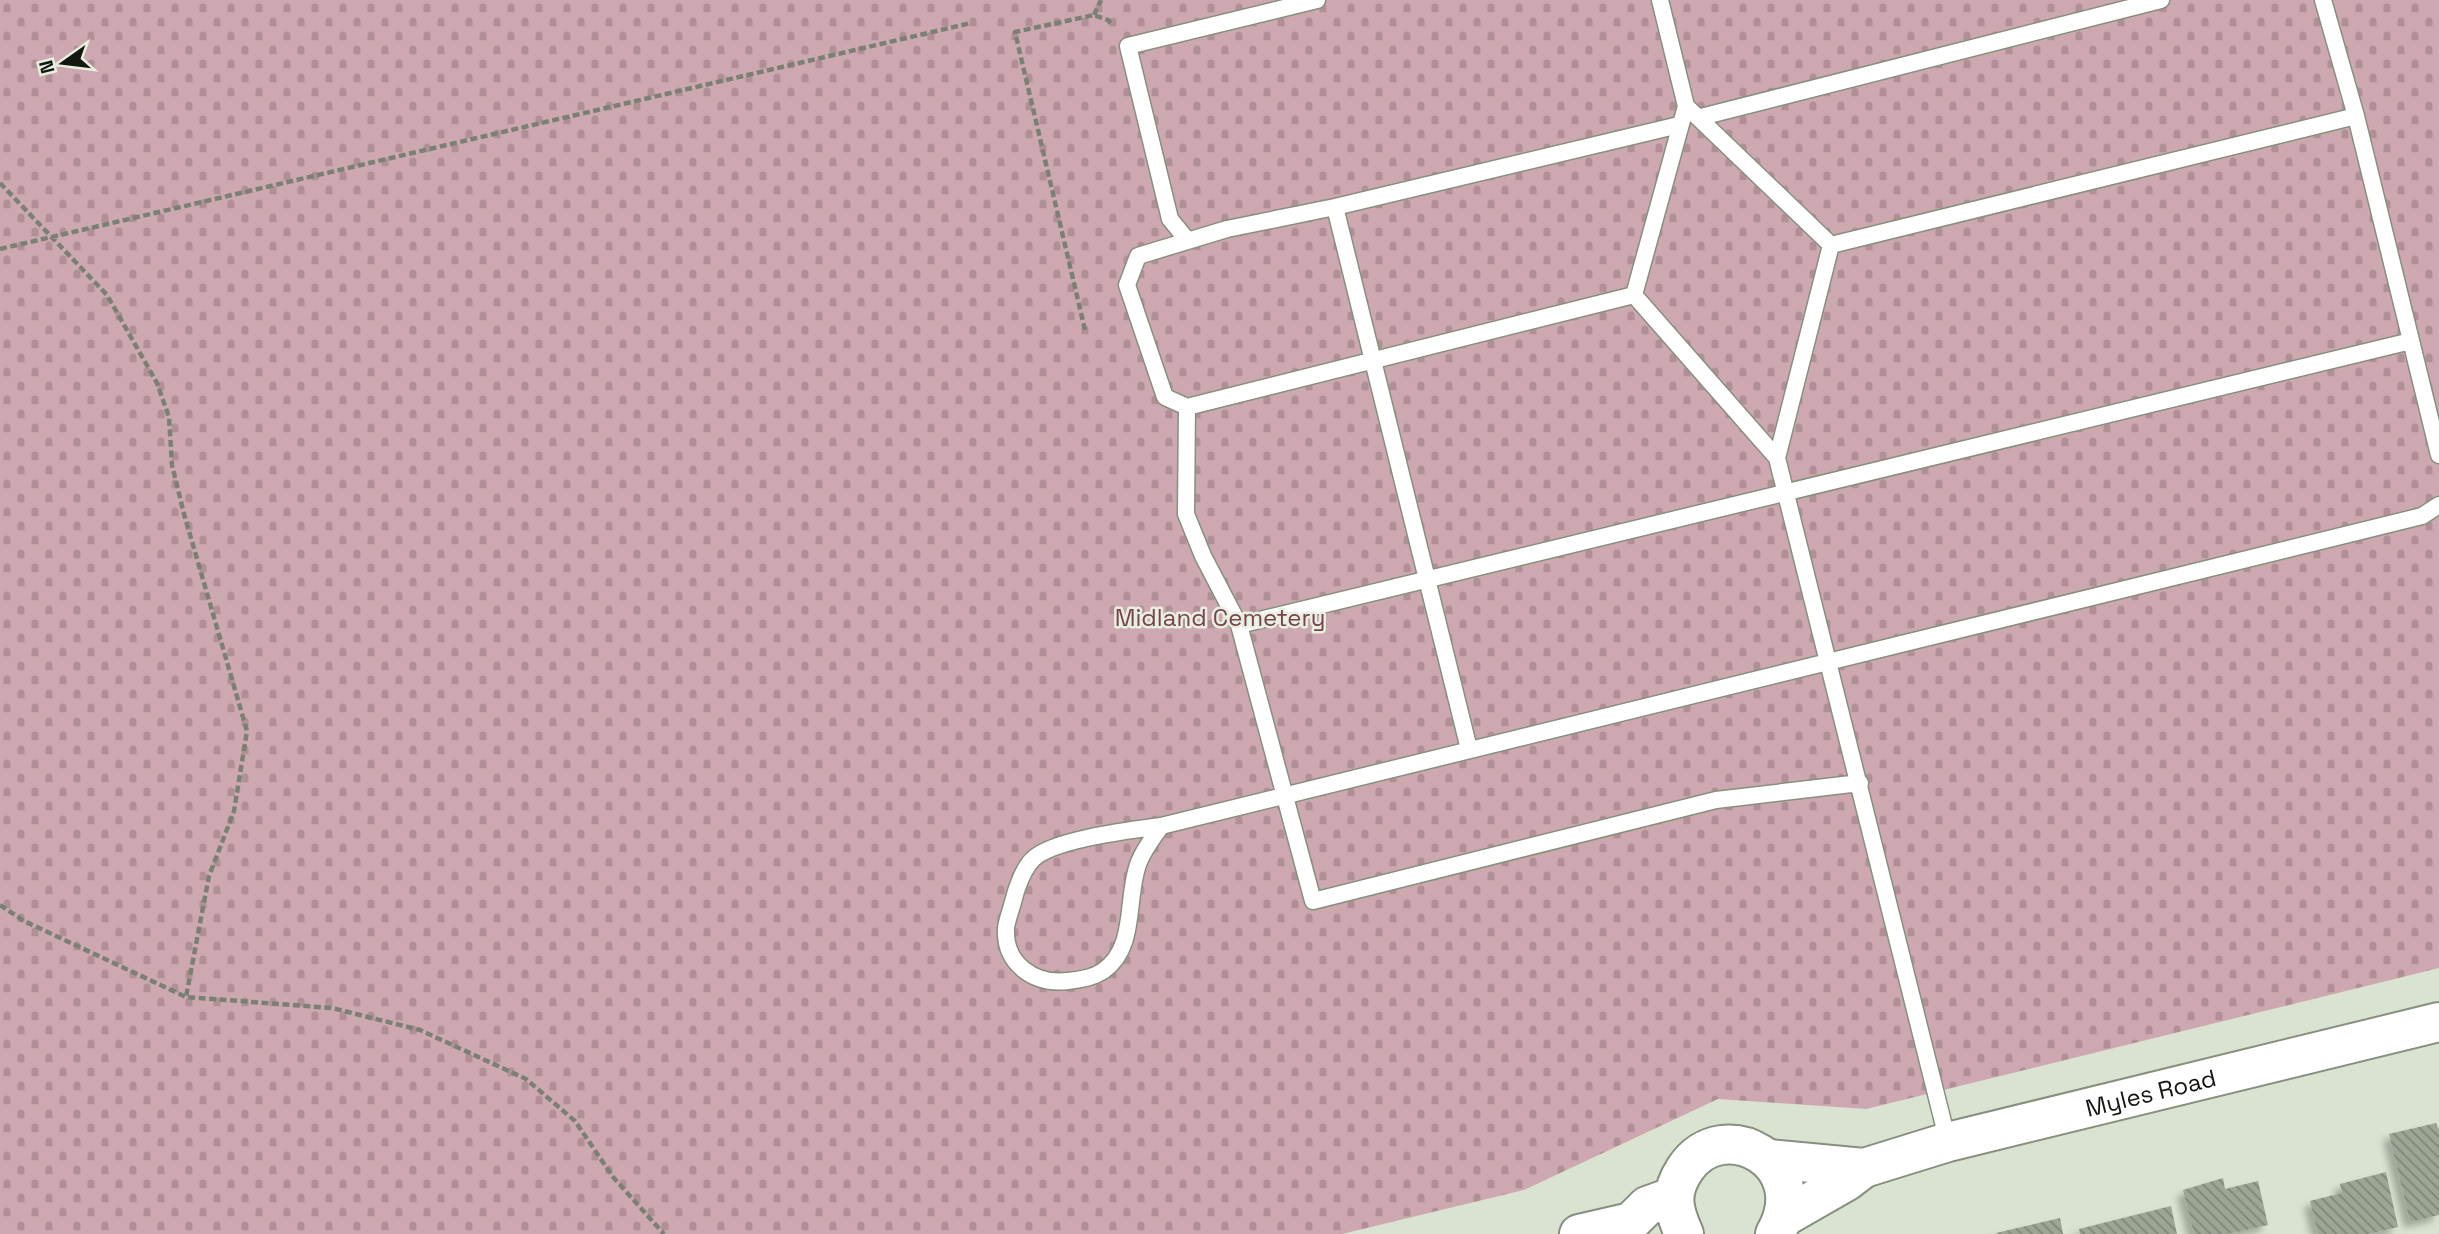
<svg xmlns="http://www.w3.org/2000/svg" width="2439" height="1234" font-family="'Space Grotesk',sans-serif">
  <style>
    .cemetery { fill: url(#cemetery-stones) }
    .building { fill: url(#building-back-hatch); filter: url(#shadow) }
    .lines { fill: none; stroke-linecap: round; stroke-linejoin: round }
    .service-casing { stroke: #878f7f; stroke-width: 19 }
    .tertiary-casing { stroke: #878f7f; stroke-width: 42 }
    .path { stroke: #7a8074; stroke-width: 4.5; stroke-dasharray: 7 3.5; stroke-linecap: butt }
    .service { stroke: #fff; stroke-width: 16 }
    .tertiary { stroke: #fff; stroke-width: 38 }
    .labels { text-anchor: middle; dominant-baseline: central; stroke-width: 5; stroke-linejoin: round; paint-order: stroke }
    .park-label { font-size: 24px; fill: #7a4150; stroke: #e7f0de }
    .street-label { font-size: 24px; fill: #141711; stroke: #e7f0de }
  </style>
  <defs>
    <pattern id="cemetery-stones" width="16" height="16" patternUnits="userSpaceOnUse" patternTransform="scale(1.75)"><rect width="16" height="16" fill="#cea8b0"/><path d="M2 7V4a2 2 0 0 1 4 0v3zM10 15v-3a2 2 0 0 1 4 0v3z" fill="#b09096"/></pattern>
    <pattern id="building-back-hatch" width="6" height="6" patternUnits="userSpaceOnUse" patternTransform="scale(1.75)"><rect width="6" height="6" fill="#9da595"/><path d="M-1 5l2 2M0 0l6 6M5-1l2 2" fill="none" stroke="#7f8578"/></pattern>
    <filter id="shadow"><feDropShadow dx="-6" dy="6" stdDeviation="3.5" flood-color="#0004"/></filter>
  </defs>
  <rect width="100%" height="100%" fill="#dae3d1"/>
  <!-- cemetery -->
  <path class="cemetery" d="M0 0H2439V968L1866 1109 1718 1099 1524 1190 1342 1234H0Z"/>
  <!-- building -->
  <path class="building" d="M2436 1123 2439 1130V1215L2410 1222 2389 1134Z
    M2386 1172 2398 1227 2369 1234H2318L2310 1201 2342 1193 2340 1184Z
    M2223 1178 2225 1189 2258 1181 2268 1225 2228 1234H2194L2183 1190Z
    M2171 1206 2177 1234H2080L2079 1229Z
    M2060 1218 2063 1234H1997L1996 1233Z"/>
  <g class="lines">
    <defs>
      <path id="service" d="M1660 0 1686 106
        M2323 0 2356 116 2439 455
        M1701 117 2161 0
        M1188 241 1170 219 1128 46 1317 0
        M1831 245 2356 116
        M1634 295 1187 407 1186 514 1203 556 1239 625 1313 901 1716 800 1860 783
        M1187 407 1165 397 1127 285 1138 256 1227 229 1335 207
        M1777 458 1831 245 1686 106 1634 295 1777 458 1948 1142
        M1239 625 2411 341
        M1469 749 1335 207 1679 125
        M1161 826C1153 838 1144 849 1139 862 1125 896 1138 947 1103 971 1094 977 1079 980 1068 981 1034 985 1004 964 1006 928 1007 920 1011 910 1013 902 1016 889 1023 869 1033 859 1054 839 1132 830 1161 826L2422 516 2439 505"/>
      <g id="tertiary">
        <path id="s1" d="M1769 1159 1864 1168 1948 1142 2439 1022"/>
        <path d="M1786 1216 1847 1181 1864 1168"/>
        <path d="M1579 1234 1631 1222 1647 1206 1672 1197"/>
        <path d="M1684 1234C1673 1209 1669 1193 1685 1169 1723 1112 1816 1163 1775 1234"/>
      </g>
    </defs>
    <!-- service casing -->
    <use href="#service" class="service-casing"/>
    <!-- tertiary casing -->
    <use href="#tertiary" class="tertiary-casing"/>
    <!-- path -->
    <path class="path" d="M1094 15 1101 0
      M0 183 107 295 157 383 169 417 172 465 184 514 247 731 234 811 209 876 186 997
      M0 249 971 23
      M1085 330 1015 32 1094 15 1108 20 1113 26
      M0 905 24 921 186 997 332 1008 420 1030 526 1079 575 1121 613 1177 664 1234"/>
    <!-- service -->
    <use href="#service" class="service"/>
    <!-- tertiary -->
    <use href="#tertiary" class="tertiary"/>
  </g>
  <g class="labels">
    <!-- park labels -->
    <g class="park-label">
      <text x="1220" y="617">Midland Cemetery</text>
    </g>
    <!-- street labels -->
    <g class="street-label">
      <text stroke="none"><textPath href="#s1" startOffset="392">Myles Road</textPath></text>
    </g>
  </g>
  <!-- north arrow -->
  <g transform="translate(63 63) rotate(256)" stroke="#e7f0de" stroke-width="5" paint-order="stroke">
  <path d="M0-5L12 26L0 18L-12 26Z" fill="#141711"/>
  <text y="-10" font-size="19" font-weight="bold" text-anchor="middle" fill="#141711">N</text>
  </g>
</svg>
